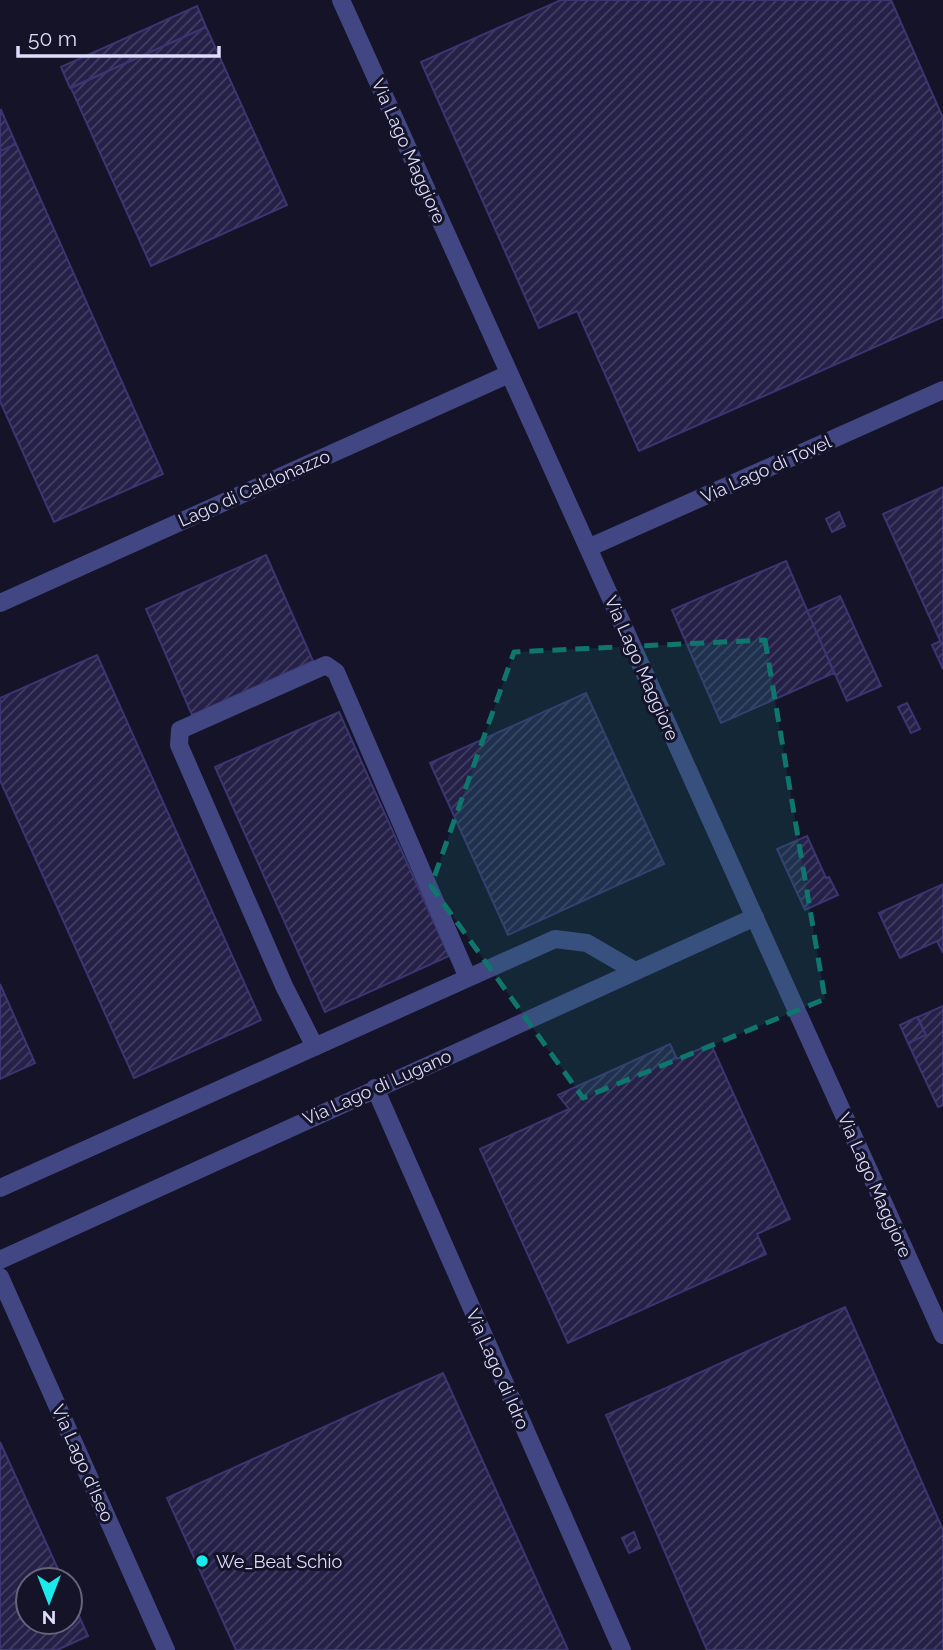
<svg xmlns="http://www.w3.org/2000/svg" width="943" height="1650" font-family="Raleway,sans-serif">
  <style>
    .building { fill: url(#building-hatch); stroke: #3b3571; stroke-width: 2 }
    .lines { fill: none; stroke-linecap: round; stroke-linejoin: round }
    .minor { stroke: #424682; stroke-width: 18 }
    .marked { fill: #0f766e; fill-opacity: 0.2; stroke: #0f766e; stroke-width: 5; stroke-dasharray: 14 9; stroke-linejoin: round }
    .poi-dot { fill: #1be9ea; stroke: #141328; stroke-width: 2.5 }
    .labels { text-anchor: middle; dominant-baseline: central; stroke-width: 6; stroke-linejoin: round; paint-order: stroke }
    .street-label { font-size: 18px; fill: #ddddfc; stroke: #141328 }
    .poi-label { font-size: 18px; fill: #ddddfc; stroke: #141328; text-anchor: start }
  </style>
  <defs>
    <pattern id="building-hatch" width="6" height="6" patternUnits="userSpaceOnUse" patternTransform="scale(1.75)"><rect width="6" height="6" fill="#242047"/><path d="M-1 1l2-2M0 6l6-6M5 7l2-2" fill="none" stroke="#434062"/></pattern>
  </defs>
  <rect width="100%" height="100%" fill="#141328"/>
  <!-- building -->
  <path class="building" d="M561 0H891L943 118V317L639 451 577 311 539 328 421 62Z
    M197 6 206 27 70 88 61 67Z
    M206 27 287 205 151 266 71 88Z
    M1 110 16 144 0 151V111Z
    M16 144 163 474 54 522 0 401V151Z
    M943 487V647L883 514Z
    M839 512 845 526 832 532 826 519Z
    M266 555 313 661 192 715 146 609Z
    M786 561 834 673 721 723 672 610Z
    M840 596 881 686 847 701 807 611Z
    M940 641 943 647V669L932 645Z
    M97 655 261 1020 134 1078 0 780V698Z
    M586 693 664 864 508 935 430 763Z
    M907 703 920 729 911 733 898 707Z
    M339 712 449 956 325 1012 215 767Z
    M807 836 826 878 829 877 838 895 805 910 777 849Z
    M943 884V953L937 941 900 958 879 913Z
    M0 984 35 1063 0 1079Z
    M943 1006V1105L938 1107 908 1043 926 1035 918 1017Z
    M917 1017 926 1035 908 1043 900 1025Z
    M670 1044 677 1059 711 1044 790 1219 757 1234 766 1254 568 1343 480 1149 569 1109 558 1095Z
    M845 1307 943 1530V1650H707L606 1415Z
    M443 1373 568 1650H236L167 1498Z
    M0 1442 63 1580H28V1622H70V1596L88 1636 57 1650H0Z
    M634 1532 640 1548 629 1553 622 1538Z"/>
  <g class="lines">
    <!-- minor -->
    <path class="minor" d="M341 0 943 1335
      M588 548 943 390
      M0 603 509 374
      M315 1047 284 986 179 745 180 730 326 665 336 672 468 978
      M375 1088 622 1650
      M0 1188 555 939 587 943 635 971
      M0 1260 755 917
      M0 1277 166 1650"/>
  </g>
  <!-- marked area -->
  <path class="marked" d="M765 640 825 999 583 1098 431 886 514 652Z"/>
  <!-- markers -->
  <circle class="poi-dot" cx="202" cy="1561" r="7"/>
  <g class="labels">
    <!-- street labels -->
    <g class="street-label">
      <text transform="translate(409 151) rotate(66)">Via Lago Maggiore</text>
      <text transform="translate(766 469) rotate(-24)">Via Lago di Tovel</text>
      <text transform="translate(254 488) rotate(-24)">Lago di Caldonazzo</text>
      <text transform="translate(642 668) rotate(66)">Via Lago Maggiore</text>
      <text transform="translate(377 1087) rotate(-24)">Via Lago di Lugano</text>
      <text transform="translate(875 1185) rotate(66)">Via Lago Maggiore</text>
      <text transform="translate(498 1369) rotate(66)">Via Lago di Idro</text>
      <text transform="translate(83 1463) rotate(66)">Via Lago d'Iseo</text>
    </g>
    <!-- poi labels -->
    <g class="poi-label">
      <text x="216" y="1561">We_Beat Schio</text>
    </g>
  </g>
  <!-- north arrow -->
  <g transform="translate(49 1601) rotate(180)"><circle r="33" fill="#141328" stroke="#64647d" stroke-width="2"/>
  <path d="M0-5L12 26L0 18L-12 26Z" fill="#1be9ea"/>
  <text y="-10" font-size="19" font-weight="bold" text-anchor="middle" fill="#ddddfc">N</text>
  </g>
  <!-- scale -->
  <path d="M18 46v10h201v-10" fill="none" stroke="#ddddfc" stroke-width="3.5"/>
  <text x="28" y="46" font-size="21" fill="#ddddfc" stroke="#141328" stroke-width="5" paint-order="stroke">50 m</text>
</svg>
